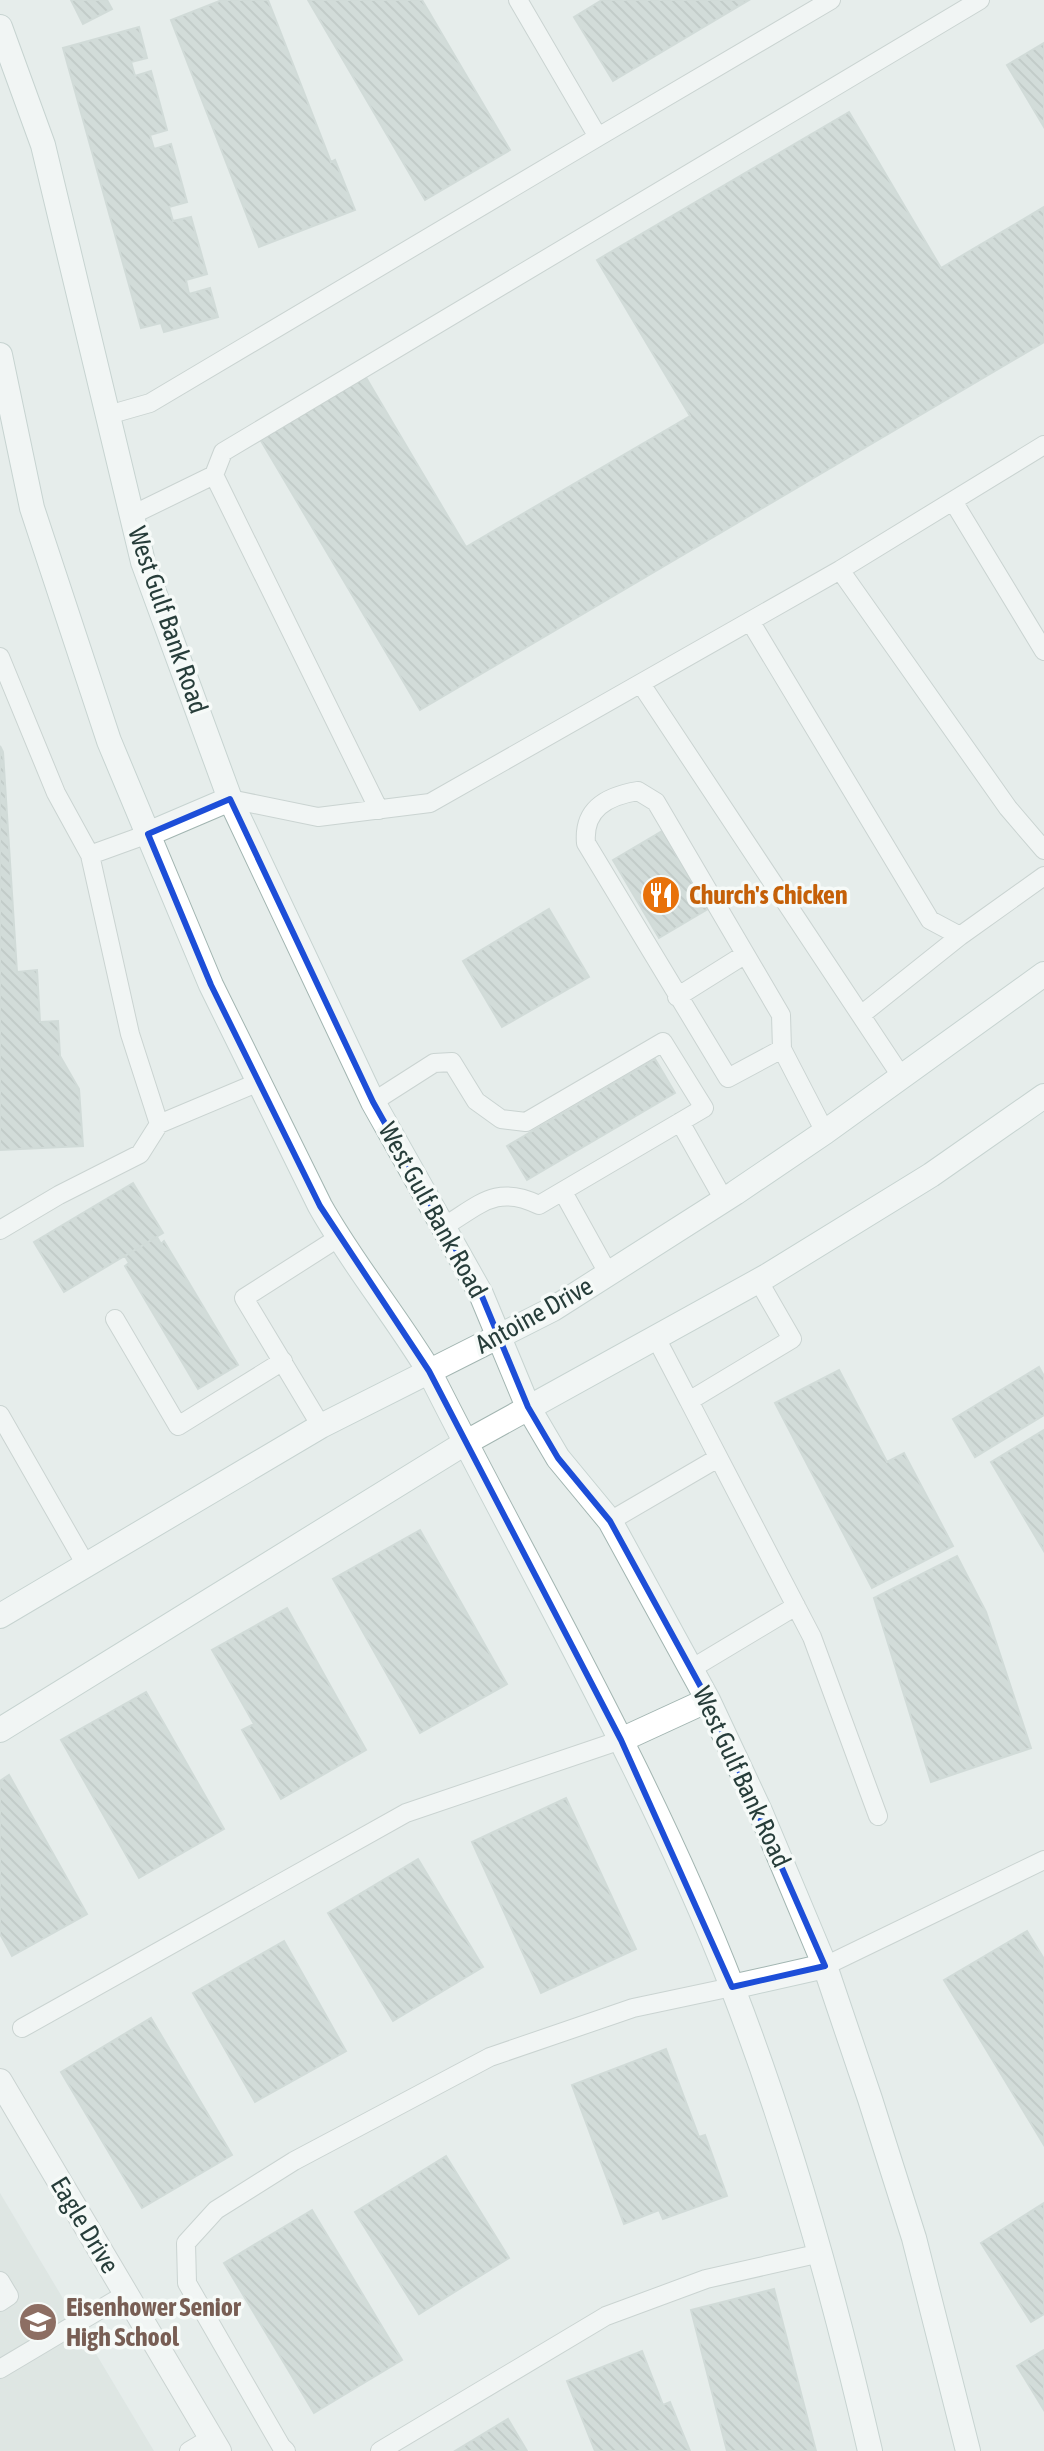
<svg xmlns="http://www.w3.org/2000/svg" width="1044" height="2451" font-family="'Asap Condensed',sans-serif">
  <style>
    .built { fill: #d4ddda }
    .building { fill: url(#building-back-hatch); stroke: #b9c6c2; stroke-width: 2 }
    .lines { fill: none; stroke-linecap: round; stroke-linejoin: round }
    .lane-casing { stroke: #a9b5b2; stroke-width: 20 }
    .street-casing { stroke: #a9b5b2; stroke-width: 26 }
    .secondary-casing { stroke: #a2b5b1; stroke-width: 26 }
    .lane { stroke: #fff; stroke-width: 18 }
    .street { stroke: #fff; stroke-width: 24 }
    .secondary { stroke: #fff; stroke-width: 24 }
    .marked { fill: none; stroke: #1d4ed8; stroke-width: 6; stroke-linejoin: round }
    .labels { text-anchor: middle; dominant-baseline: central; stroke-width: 7; stroke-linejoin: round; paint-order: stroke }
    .street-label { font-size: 26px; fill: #273d3a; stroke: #f6faf8 }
    .food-label { font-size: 26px; font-weight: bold; fill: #c56008; stroke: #f6faf8; text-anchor: start }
    .education-label { font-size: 26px; font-weight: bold; fill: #785e54; stroke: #f6faf8; text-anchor: start }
  </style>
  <defs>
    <pattern id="building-back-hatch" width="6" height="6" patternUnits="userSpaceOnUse" patternTransform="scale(2)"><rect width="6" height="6" fill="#bbc8c4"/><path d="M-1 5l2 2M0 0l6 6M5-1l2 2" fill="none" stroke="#98a4a0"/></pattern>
  </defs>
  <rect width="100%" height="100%" fill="#e6edeb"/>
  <!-- built -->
  <path class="built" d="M0 2193 154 2451H0Z"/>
  <!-- building -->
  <path class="building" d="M71 0H107L112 9 83 24Z
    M222 0H268L331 162 335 160 355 210 259 247 171 20Z
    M308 0H422L510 150 425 200Z
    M602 0H749L613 81 574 17Z
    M139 27 147 58 131 62 135 76 151 71 167 130 150 135 154 149 171 144 187 202 169 207 173 221 191 217 207 274 186 280 189 294 210 288 218 317 164 332 161 323 141 328 63 48Z
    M1044 43V127L1007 65Z
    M849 112 941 268 1044 207V342L420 710 260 439 365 376 466 547 690 416 597 260Z
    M0 746 3 752 17 972 37 970 40 1022 58 1021 60 1056 79 1089 83 1146 0 1150Z
    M662 831 708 909 659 938 613 860Z
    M549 909 589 977 502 1027 463 961Z
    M655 1059 675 1093 527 1180 507 1146Z
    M133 1183 163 1233 64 1292 34 1242Z
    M157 1237 161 1244 164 1241 238 1365 198 1389 125 1266 129 1263 125 1256Z
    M1039 1367 1044 1376V1415L975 1457 953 1419Z
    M839 1370 887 1462 904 1453 953 1546 872 1588 775 1403Z
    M1044 1430V1551L991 1462Z
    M420 1530 507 1684 420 1733 333 1579Z
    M957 1556 986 1612 1031 1748 931 1782 874 1598Z
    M287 1608 366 1750 281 1799 242 1730 254 1724 212 1650Z
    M146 1692 224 1829 139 1878 61 1740Z
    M9 1775 87 1914 12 1956 0 1934V1781Z
    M566 1798 636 1949 541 1993 472 1842Z
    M418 1859 483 1967 393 2021 328 1913Z
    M1027 1931 1044 1959V2145L944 1980Z
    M284 1941 346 2051 255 2102 193 1993Z
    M151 2018 232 2155 142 2208 61 2072Z
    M666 2049 699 2137 705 2135 727 2196 663 2219 659 2210 624 2224 572 2085Z
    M446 2156 509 2258 419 2314 355 2212Z
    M1044 2203V2314L1031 2322 981 2243Z
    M312 2210 402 2360 314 2413 224 2263Z
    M774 2289 816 2451H727L691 2310Z
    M1044 2350V2410L1017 2366Z
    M642 2351 663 2405 670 2402 690 2451H595L567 2381Z
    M508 2419 527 2451H455Z"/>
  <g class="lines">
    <defs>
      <path id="lane" d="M598 137 831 0
        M108 415 150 403 598 137 518 0
        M214 475 223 452 980 0
        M953 501 1044 651
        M132 515 214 475 379 810
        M840 570 1008 808 1044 850
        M750 621 930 920 960 936 1044 876
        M0 657 56 793 90 855 148 834
        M641 684 901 1076
        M230 799 318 817 430 803 840 570 1044 445
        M677 997 744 955
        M861 1015 960 936
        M782 1049 728 1078 586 843C583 809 607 796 638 791L656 802 781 1015 782 1049 825 1132
        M373 1102 434 1063 452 1062 476 1101 501 1119 526 1122 663 1042 704 1108 539 1205C496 1184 480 1205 443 1227
        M680 1122 724 1200
        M159 1124 259 1082
        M563 1192 608 1273
        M0 1230 59 1195 140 1154 159 1124 130 1034 90 855
        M758 1280 792 1339 689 1401 812 1637 878 1816
        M115 1319 178 1426 283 1361
        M656 1338 689 1401
        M0 1415 86 1565
        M321 1426 244 1298 338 1238
        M610 1521 718 1458
        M691 1669 796 1606
        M825 1966 1044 1860
        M22 2028 406 1813 621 1740
        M0 2281 9 2296 0 2302
        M0 2369 126 2294
        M189 2451 211 2438
        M286 2451 281 2446 187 2283 186 2243 216 2210 294 2161 490 2057 633 2008 732 1987
        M380 2451 606 2316 706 2279 821 2253"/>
      <path id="street" d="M0 2081 219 2451"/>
      <path id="secondary" d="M0 27 43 145 143 562 230 799 373 1102 481 1294 528 1407 558 1458 610 1521 708 1700 760 1811 825 1966 870 2099 914 2238 968 2451
        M0 355 32 508 109 741 211 985 320 1206C352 1263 395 1315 429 1371 532 1576 650 1775 733 1989 791 2139 834 2294 870 2451
        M148 834 230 799
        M0 1616 321 1426 553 1309 735 1193 825 1132 1044 974
        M0 1730 465 1443 767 1276 931 1175 1044 1096
        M621 1740 708 1700
        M732 1987 825 1966"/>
    </defs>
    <!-- lane casing -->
    <use href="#lane" class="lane-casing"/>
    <!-- street casing -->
    <use href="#street" class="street-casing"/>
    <!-- secondary casing -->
    <use href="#secondary" class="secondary-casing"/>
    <!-- lane -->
    <use href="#lane" class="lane"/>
    <!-- street -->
    <use href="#street" class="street"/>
    <!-- secondary -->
    <use href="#secondary" class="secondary"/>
  </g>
  <!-- marked area -->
  <path d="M0 0H1044V2451H0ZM230 799 373 1102 481 1294 528 1407 558 1458 610 1521 708 1700 825 1966 732 1987 621 1740 429 1371 320 1206 211 985 148 834Z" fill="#e6edeb" fill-opacity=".55" fill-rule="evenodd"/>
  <path class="marked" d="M230 799 373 1102 481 1294 528 1407 558 1458 610 1521 708 1700 825 1966 732 1987 621 1740 429 1371 320 1206 211 985 148 834Z"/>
  <!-- icons -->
  <defs>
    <symbol id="restaurant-disc" viewBox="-11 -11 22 22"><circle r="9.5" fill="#e8710a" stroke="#f6faf8"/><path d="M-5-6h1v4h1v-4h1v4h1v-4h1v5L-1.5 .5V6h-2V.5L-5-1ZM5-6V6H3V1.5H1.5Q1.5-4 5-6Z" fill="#fff"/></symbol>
    <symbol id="school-disc" viewBox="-11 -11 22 22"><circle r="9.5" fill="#8d6e63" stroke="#f6faf8"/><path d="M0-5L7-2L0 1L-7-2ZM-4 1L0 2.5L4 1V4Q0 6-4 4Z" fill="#fff"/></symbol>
  </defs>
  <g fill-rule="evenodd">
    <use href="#restaurant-disc" x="639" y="873" width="44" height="44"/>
    <use href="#school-disc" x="16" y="2300" width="44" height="44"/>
  </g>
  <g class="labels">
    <!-- street labels -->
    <g class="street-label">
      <text transform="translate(168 620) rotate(71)">West Gulf Bank Road</text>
      <text transform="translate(433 1210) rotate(61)">West Gulf Bank Road</text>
      <text transform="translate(534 1315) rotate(-29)">Antoine Drive</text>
      <text transform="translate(742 1777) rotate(65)">West Gulf Bank Road</text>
      <text transform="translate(85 2225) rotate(59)">Eagle Drive</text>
    </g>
    <!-- food labels -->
    <g class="food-label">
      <text x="689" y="895">Church's Chicken</text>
    </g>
    <!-- education labels -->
    <g class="education-label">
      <text x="66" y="2307">Eisenhower Senior<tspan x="66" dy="30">High School</tspan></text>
    </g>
  </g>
</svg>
